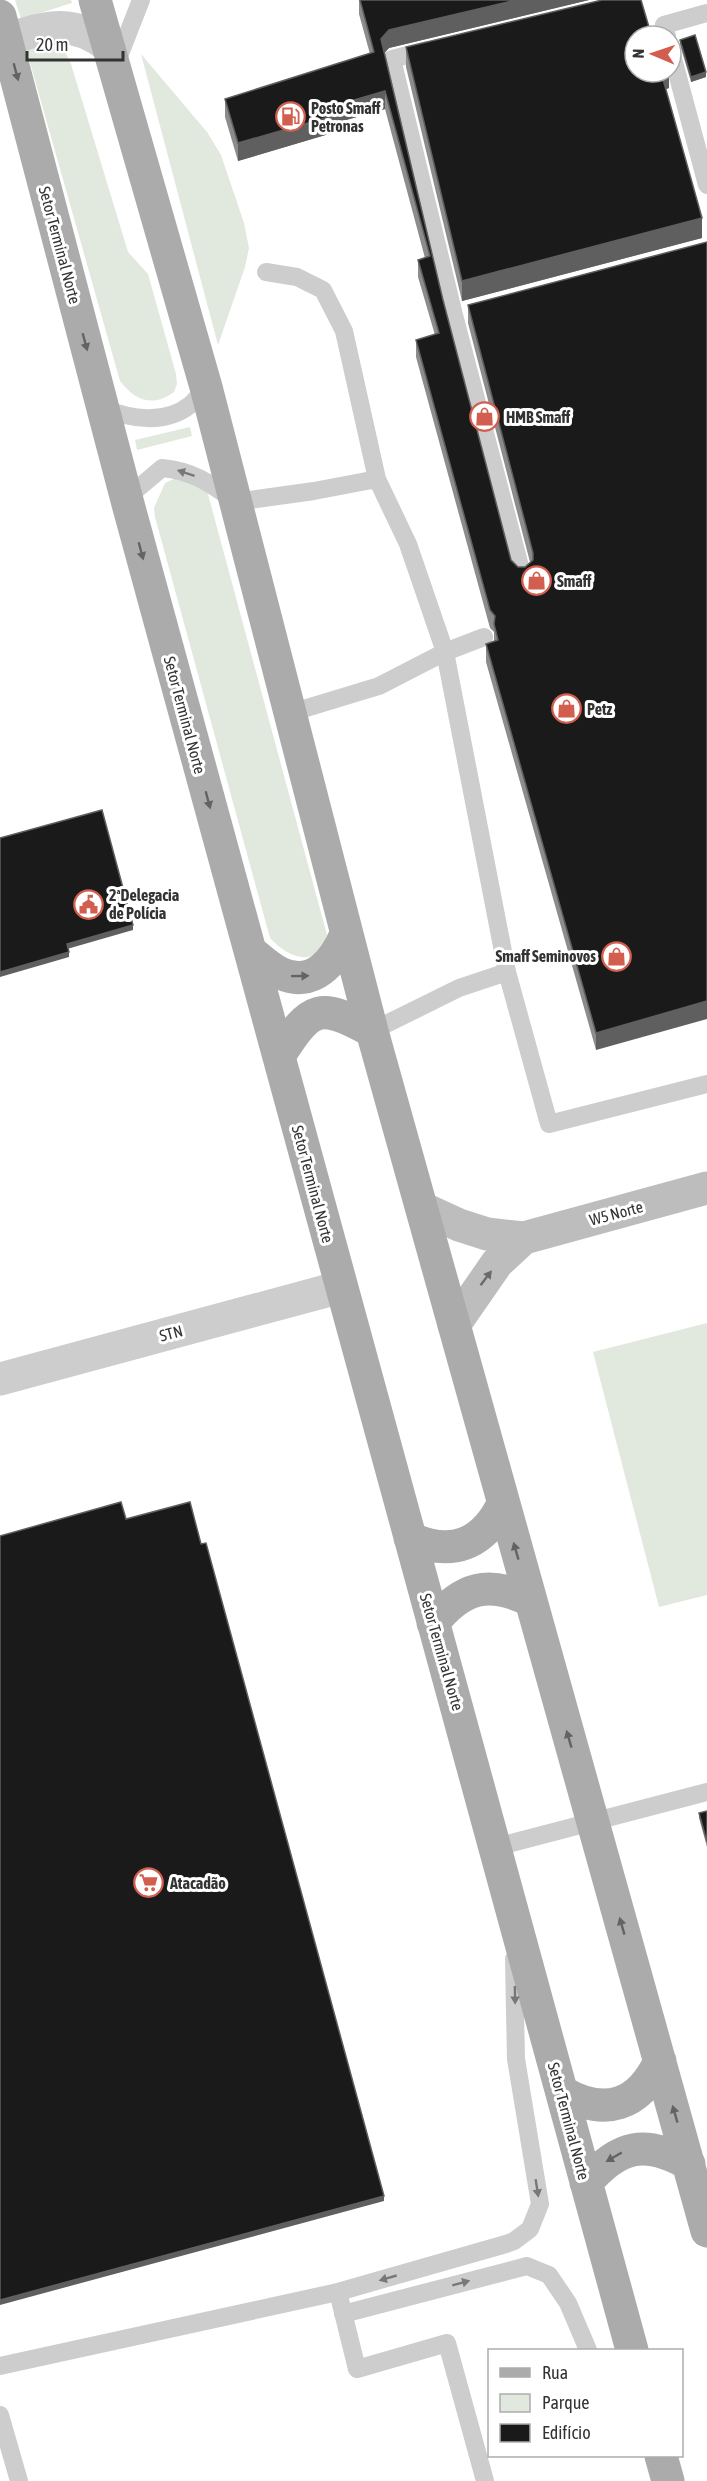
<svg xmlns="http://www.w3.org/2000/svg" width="707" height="2481" font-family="'Asap Condensed',sans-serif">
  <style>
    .green { fill: #e1e8dd }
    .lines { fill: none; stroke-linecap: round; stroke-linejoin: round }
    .service { stroke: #cdcdcd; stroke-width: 18 }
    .minor { stroke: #cdcdcd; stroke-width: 33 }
    .secondary { stroke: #bdbdbd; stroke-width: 33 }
    .primary { stroke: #ababab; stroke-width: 33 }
    .wall { fill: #8c8c8c }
    .shaded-wall { fill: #5f5f5f }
    .building { fill: #1a1a1a; stroke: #5f5f5f; stroke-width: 1.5 }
    .oneway { fill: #636363 }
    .oneway2 { fill: #787878 }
    .oneway3 { fill: #6a6a6a }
    .labels { text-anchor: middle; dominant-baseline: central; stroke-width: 6; stroke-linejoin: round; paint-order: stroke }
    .poi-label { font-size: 16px; font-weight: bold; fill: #333; stroke: #fff; text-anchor: start }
    .street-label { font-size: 16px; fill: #333; stroke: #fff }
  </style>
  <rect width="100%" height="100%" fill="#fff"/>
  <!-- green -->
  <path class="green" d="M15 0H71L72 3 21 19Z
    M57 43 64 49 71 64 128 252 148 274 176 374 177 384 174 392C153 408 134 400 120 381L27 52 28 47Z
    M141 54 207 132 221 155 244 223 249 248 245 267 218 345Z
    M190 427 192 436 137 450 135 440Z
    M178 477 205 483 327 935C318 970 288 958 270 938L155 517 154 508 165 483Z
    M707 1323V1595L659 1607 593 1352Z"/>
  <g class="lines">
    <!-- service -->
    <path class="service" d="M667 36 664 25 707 13
      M428 50 392 59 454 315 522 574
      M671 51 707 185
      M116 64 141 0
      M266 272 297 277 323 290 344 331 377 479
      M103 408C130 419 165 425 190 405 196 400 201 393 206 387
      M128 504 136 490 162 468C194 471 211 484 236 502L314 491 377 479 408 544 445 652 507 972 459 988 372 1031
      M290 713 379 686 445 652 484 637
      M507 972 549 1124 707 1084
      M496 1847 707 1792
      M338 2292 506 2244 514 2241 530 2229 540 2204 516 2059 514 1959
      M343 2314 527 2266 549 2275 568 2303 588 2350
      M0 2366 338 2292 357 2369 447 2343 485 2481
      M0 2415 19 2481"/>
    <!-- minor -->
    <path class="minor" d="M0 41C43 29 68 16 107 45
      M0 1379 341 1287"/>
    <!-- secondary -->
    <path class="secondary" d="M422 1208 459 1225 487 1234 524 1238 707 1188
      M454 1325 497 1263 524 1238"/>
    <!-- primary -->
    <path class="primary" d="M95 0 206 387 372 1031 707 2231
      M0 16 128 504 632 2350
      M250 951C259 958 269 968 280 973 313 989 335 961 346 934
      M279 1056C311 1005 320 1002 372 1031
      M410 1538C451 1557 483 1545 503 1504
      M433 1623C462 1587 488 1580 530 1600
      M562 2092C605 2117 639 2106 660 2061
      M586 2183C619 2145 645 2139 689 2164
      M661 2456 668 2481"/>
  </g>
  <!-- wall -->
  <path class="wall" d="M359 0H589L389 48 385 53 443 300 511 560 518 567H525L530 562 468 323V305L707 242 596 1050 486 662V644L494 642V632L490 628 416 357V340L435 335 418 277V260L425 258 385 109 339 122V131L238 161 225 117V99L370 54 359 14Z
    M651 34 669 72V88L666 89 702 238 462 301 406 67V47Z
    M680 40 706 77 691 82 680 45Z
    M707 1811V1847L699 1818V1813Z"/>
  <!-- shaded-wall -->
  <path class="shaded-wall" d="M516 0H589L389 48 381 56V39L389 30Z
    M661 72H669V88L661 91Z
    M706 72V77L691 82V77Z
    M385 91V109L339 122V131L238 161V143L337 105Z
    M702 218V238L462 301V281Z
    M133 925V930L67 949V944Z
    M69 952V957L0 977V972Z
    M707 1001V1019L596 1050V1033Z
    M384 2196V2201L0 2305V2300Z"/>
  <!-- building -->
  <path class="building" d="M360 0H516L389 30 381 39 443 300 511 560 518 567H525L533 560V553L468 305 707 242V1001L596 1033 486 644 498 640 494 624 495 616 490 610 416 340 439 333 418 260 430 256 385 91 337 105 339 114 238 143 225 99 374 52Z
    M602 0H641L651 34 660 31 661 36H635V72H661L702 218 462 281 406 47Z
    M695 35 706 72 691 77 680 40Z
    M102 810 133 925 67 944 69 952 0 972V838Z
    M121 1502 126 1519 190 1502 201 1544 206 1543 384 2196 0 2300V1536Z
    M707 1811V1842L699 1813Z"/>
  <!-- one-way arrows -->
  <defs><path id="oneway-solid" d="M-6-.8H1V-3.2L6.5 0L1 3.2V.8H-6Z" transform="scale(1.5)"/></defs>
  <g class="oneway">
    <use href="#oneway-solid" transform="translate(16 72) rotate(75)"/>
    <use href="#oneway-solid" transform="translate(85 342) rotate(75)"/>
    <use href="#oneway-solid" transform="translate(141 551) rotate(75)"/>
    <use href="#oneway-solid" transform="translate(208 800) rotate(75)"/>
    <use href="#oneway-solid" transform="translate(300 976) rotate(-1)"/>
    <use href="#oneway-solid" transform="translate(516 1551) rotate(-106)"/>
    <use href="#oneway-solid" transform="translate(569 1739) rotate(-106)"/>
    <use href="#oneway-solid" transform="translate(622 1926) rotate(-106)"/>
    <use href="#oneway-solid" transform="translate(675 2114) rotate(-106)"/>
    <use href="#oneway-solid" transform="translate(614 2157) rotate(150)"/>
  </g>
  <g class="oneway2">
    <use href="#oneway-solid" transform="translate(186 473) rotate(-162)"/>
    <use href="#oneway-solid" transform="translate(515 1995) rotate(89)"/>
    <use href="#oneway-solid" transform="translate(537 2188) rotate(81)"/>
    <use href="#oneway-solid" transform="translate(388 2278) rotate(164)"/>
    <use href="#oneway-solid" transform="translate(461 2283) rotate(-15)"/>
  </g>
  <use class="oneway3" href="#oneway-solid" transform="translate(486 1278) rotate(-53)"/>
  <!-- icons -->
  <defs>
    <symbol id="fuel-ring" viewBox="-11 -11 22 22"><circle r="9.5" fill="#fff" stroke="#d15e4e" stroke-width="1.5"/><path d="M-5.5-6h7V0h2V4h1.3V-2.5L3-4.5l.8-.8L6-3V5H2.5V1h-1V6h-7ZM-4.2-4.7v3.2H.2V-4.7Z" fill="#d15e4e"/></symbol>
    <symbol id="shop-ring" viewBox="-11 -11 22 22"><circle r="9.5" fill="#fff" stroke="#d15e4e" stroke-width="1.5"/><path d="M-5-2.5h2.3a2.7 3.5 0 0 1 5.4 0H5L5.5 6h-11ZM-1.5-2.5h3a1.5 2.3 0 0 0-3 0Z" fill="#d15e4e"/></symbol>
    <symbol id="civic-ring" viewBox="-11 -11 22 22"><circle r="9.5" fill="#fff" stroke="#d15e4e" stroke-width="1.5"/><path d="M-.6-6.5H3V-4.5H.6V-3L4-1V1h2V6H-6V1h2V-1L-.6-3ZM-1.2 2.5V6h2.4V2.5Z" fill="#d15e4e"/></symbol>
    <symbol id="supermarket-ring" viewBox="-11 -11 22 22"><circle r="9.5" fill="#fff" stroke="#d15e4e" stroke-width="1.5"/><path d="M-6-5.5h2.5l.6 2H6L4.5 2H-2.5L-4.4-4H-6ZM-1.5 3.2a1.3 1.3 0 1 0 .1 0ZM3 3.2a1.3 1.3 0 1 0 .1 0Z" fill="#d15e4e"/></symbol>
  </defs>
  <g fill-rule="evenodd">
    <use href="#fuel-ring" x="274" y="100" width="33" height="33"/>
    <use href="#shop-ring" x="468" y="400" width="33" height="33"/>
    <use href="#shop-ring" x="520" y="564" width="33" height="33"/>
    <use href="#shop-ring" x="550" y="692" width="33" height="33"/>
    <use href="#civic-ring" x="72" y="888" width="33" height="33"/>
    <use href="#shop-ring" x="600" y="940" width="33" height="33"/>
    <use href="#supermarket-ring" x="132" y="1866" width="33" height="33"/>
  </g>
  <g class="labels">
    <!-- poi labels -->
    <g class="poi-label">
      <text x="311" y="108">Posto Smaff<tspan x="311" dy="18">Petronas</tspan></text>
      <text x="506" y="417">HMB Smaff</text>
      <text x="557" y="581">Smaff</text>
      <text x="587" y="709">Petz</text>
      <text x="109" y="895">2ªDelegacia<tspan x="109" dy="18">de Polícia</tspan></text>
      <text x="596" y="956" text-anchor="end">Smaff Seminovos</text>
      <text x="170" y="1883">Atacadão</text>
    </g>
    <!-- street labels -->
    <g class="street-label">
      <text transform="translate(60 245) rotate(75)">Setor Terminal Norte</text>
      <text transform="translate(185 715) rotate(75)">Setor Terminal Norte</text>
      <text transform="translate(313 1184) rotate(75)">Setor Terminal Norte</text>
      <text transform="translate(616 1213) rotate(-15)">W5 Norte</text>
      <text transform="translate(171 1333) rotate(-15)">STN</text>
      <text transform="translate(442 1652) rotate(74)">Setor Terminal Norte</text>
      <text transform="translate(569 2121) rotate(75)">Setor Terminal Norte</text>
    </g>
  </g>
  <!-- legend -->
  <rect x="488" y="2349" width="195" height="108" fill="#ffffff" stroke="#adadad" stroke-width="1.5"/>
  <rect x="500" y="2368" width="30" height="9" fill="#ababab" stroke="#adadad" stroke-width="1.5"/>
  <text x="542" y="2379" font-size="18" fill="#333333">Rua</text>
  <rect x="500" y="2394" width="30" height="18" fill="#e1e8dd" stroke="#adadad" stroke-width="1.5"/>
  <text x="542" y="2409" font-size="18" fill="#333333">Parque</text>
  <rect x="500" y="2424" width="30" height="18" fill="#1a1a1a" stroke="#adadad" stroke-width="1.5"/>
  <text x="542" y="2439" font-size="18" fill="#333333">Edifício</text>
  <!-- north arrow -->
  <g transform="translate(653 54) rotate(272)"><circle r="28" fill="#ffffff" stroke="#adadad" stroke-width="1.5"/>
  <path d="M0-4.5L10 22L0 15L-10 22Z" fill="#d15e4e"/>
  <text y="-9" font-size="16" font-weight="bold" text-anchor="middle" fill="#333333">N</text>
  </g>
  <!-- scale -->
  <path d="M27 51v9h96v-9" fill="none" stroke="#333333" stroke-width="3"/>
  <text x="36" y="51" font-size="18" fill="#333333" stroke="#ffffff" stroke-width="4.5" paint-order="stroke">20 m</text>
</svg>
